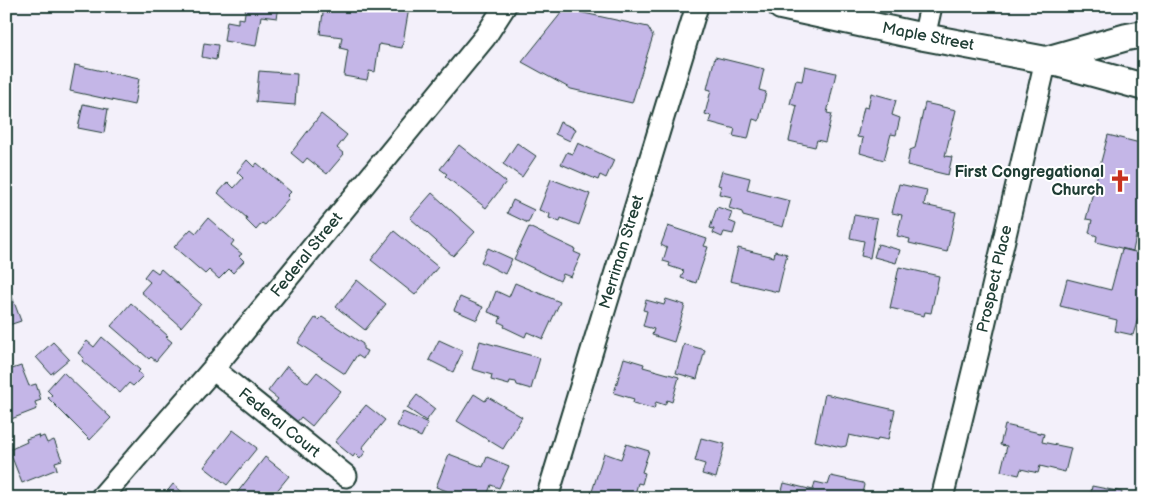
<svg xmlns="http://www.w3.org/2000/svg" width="1150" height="504" font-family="'Balsamiq Sans',sans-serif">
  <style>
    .building { fill: #c4b6e7; stroke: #1f3d34 }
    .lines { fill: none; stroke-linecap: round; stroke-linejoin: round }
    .minor-casing { stroke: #1f3d34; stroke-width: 25 }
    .tertiary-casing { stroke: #1f3d34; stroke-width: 30 }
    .minor { stroke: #fff; stroke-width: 21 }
    .tertiary { stroke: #fff; stroke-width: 26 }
    .labels { text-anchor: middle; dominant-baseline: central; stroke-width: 4; stroke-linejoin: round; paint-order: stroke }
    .street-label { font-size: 16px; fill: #1f3d34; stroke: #fff }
    .poi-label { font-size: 16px; font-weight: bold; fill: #1f3d34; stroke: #fff; text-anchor: end }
  </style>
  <rect width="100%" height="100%" fill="#f3f0fa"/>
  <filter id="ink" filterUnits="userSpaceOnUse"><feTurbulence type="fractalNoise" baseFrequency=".02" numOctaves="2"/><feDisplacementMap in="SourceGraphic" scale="10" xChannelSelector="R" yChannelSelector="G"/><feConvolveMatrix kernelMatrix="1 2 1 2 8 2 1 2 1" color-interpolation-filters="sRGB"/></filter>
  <g filter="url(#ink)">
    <!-- building -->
    <path class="building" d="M246 6H282V8L279 7 277 18 261 16 256 46 224 41 227 21 238 23V18L244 19Z
      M324 6H397L409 8 402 48 379 44 375 72 369 71 367 80 344 76 348 50 340 48 342 37 320 34Z
      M570 10 648 27 653 36 632 103 571 89 522 62 562 12Z
      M204 43 218 45 216 60 202 57Z
      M715 57 764 69 759 90 766 92 759 121 753 119 748 139 733 136 735 129 709 122 711 116 705 114 711 90 707 89Z
      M75 65 139 79 134 105 70 91Z
      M805 66 836 73 827 113 832 114 825 142 817 140 815 147 789 141 797 106 790 104 796 80 802 81Z
      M259 71 297 74 295 105 256 102Z
      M871 93 896 100 892 115 900 118 896 135 891 134 884 160 860 153 863 138 857 137 864 107 868 108Z
      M925 103 956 110 945 156 952 157 948 175 907 165 910 150 915 148Z
      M83 104 108 109 104 133 78 128Z
      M321 114 347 135 337 148 344 154 327 174 307 158 303 163 291 153Z
      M560 122 576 129 570 141 555 134Z
      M1108 135 1144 144V233L1137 232 1133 251 1096 242 1097 236 1089 233 1092 220 1086 219Z
      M517 143 536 156 522 177 503 164Z
      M578 143 614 160 606 178 600 175 598 180 561 164 567 152 573 154Z
      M459 145 506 182 486 208 445 176 447 174 440 169Z
      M247 160 254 167 257 163 291 192 287 196 289 198 265 225 262 223 256 230 246 220 247 218 218 193 228 182 234 188 243 178 237 172Z
      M722 171 750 178 747 190 790 201 783 227 743 216 742 212 729 208 732 197 719 194 721 186 718 185Z
      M551 179 590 194 579 225 561 218 560 222 549 218 550 214 539 210Z
      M899 184 927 190 924 205 956 212 947 252 909 243 910 239 897 236 902 215 892 213Z
      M432 193 475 232 453 256 410 218Z
      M513 200 534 210 528 223 507 213Z
      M717 207 732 212 729 221 736 224 733 234 724 232 722 237 713 233 714 229 710 228Z
      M854 215 877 219 870 258 861 256 864 241 850 238Z
      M208 218 234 241 231 245 242 254 239 256 244 261 233 273 229 269 219 279 209 270 205 274 174 247 191 229 196 233Z
      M668 226 707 239 704 246 708 247 696 283 681 278 684 271 669 266 670 263 663 261 667 248 661 245Z
      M529 227 575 249 574 252 581 255 571 277 563 274 560 281 514 259Z
      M394 231 438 267 415 295 371 260Z
      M878 244 900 250 896 263 874 257Z
      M488 248 512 259 505 274 481 262Z
      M738 248 774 257 775 251 787 254 778 292 730 281Z
      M1122 249 1144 254V299L1133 335 1115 331 1117 320 1060 306 1067 279 1111 290Z
      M899 267 939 276 931 313 925 312 924 316 890 308Z
      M151 268 158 273 161 269 201 304 181 327 141 292 150 282 144 277Z
      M357 280 386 304 365 330 336 307Z
      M7 283 21 321 6 326V284Z
      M515 283 560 302 543 339 527 332 525 337 504 327 505 325 499 322 501 317 488 312 496 291 509 297Z
      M460 297 483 307 477 320 454 310Z
      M666 299 685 305 674 342 652 335 654 329 643 326 647 311 643 310 646 300 664 305Z
      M131 303 168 336 166 337 172 342 156 361 151 357 149 359 111 326Z
      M322 317 363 344V349L367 351 363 359 357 355 345 374 298 343 315 318 319 320Z
      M102 337 140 370 138 372 143 376 133 386 129 383 120 393 82 361 84 358 78 353 87 341 94 347Z
      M439 340 463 351 453 372 429 360Z
      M480 341 540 358 531 389 517 385 516 382 510 381 509 385 491 380 492 375 472 369Z
      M53 342 69 359 51 374 36 357Z
      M684 344 705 350 697 379 676 373Z
      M624 358 644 364 643 367 679 377 672 402 667 400 665 405 656 402 654 409 633 403 634 399 614 393Z
      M21 366 29 386 36 384 41 400 35 402 37 409 6 421V371Z
      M287 366 308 383 317 372 341 391 312 426 301 417 296 423 273 405 278 399 268 391Z
      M63 372 111 418 90 440 48 398 52 395 47 390Z
      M474 394 485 401 488 397 522 417 503 449 457 421Z
      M825 394 895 410 888 440 878 438 877 441 849 435 846 446 841 447 815 441Z
      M417 395 435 409 426 421 407 408Z
      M366 405 385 420 362 448 366 451 360 459 355 454 353 457 335 442Z
      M403 412 428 423 421 437 397 426Z
      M1005 425 1044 434 1042 442 1071 448 1065 472 1040 466 1038 473 1021 469 1019 475 1001 471 1007 446 1000 445Z
      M233 430 257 448 227 485 204 467Z
      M38 435 39 438 44 436 47 443 54 440 62 460 55 462 57 469 22 483 9 450 27 442 26 439Z
      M701 438 725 444 716 478 702 474 705 464 695 461Z
      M626 444 649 451 642 472 645 473 642 484 638 483 634 498H590L604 453 621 459Z
      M449 454 483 467 487 457 509 466 499 488 491 485 486 498 450 497 447 491 436 487Z
      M265 457 289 476 271 498H233Z
      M831 476 863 483 864 485 861 498H778L781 495 784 483 813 490 815 482 828 485Z
      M173 484 189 498H162Z
      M1092 486 1122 492 1121 498H1090Z"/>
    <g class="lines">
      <defs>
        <path id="minor" d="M924 37 931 6
          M213 369 346 476
          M101 498 213 369 485 37 505 6
          M547 498 697 6
          M942 498 978 351 1046 60"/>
        <path id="tertiary" d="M781 6 924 37 1046 60 1144 87
          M1046 60 1127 37 1144 34"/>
      </defs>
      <!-- minor casing -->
      <use href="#minor" class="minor-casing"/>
      <!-- tertiary casing -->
      <use href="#tertiary" class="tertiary-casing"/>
      <!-- minor -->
      <use href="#minor" class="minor"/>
      <!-- tertiary -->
      <use href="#tertiary" class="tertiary"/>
    </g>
  </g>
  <!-- icons -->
  <defs>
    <symbol id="church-bare" viewBox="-9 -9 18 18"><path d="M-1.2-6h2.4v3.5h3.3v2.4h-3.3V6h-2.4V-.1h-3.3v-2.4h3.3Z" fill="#c8321e" stroke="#fff" stroke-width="2.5" paint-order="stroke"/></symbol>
  </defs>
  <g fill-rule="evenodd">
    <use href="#church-bare" x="1104" y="165" width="32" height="32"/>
  </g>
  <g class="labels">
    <!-- street labels -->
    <g class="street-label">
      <text transform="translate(928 37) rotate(11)">Maple Street</text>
      <text transform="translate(622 252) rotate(-73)">Merriman Street</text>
      <text transform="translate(307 255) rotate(-51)">Federal Street</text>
      <text transform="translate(995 279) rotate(-77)">Prospect Place</text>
      <text transform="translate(279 423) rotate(39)">Federal Court</text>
    </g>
    <!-- poi labels -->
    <g class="poi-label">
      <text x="1104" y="172">First Congregational<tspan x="1104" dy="18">Church</tspan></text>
    </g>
  </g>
  <!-- margin -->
  <rect width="1150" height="504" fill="none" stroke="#fff" stroke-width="25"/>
  <rect x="12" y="12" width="1125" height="479" fill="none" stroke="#1f3d34" stroke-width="2" filter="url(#ink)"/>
</svg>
